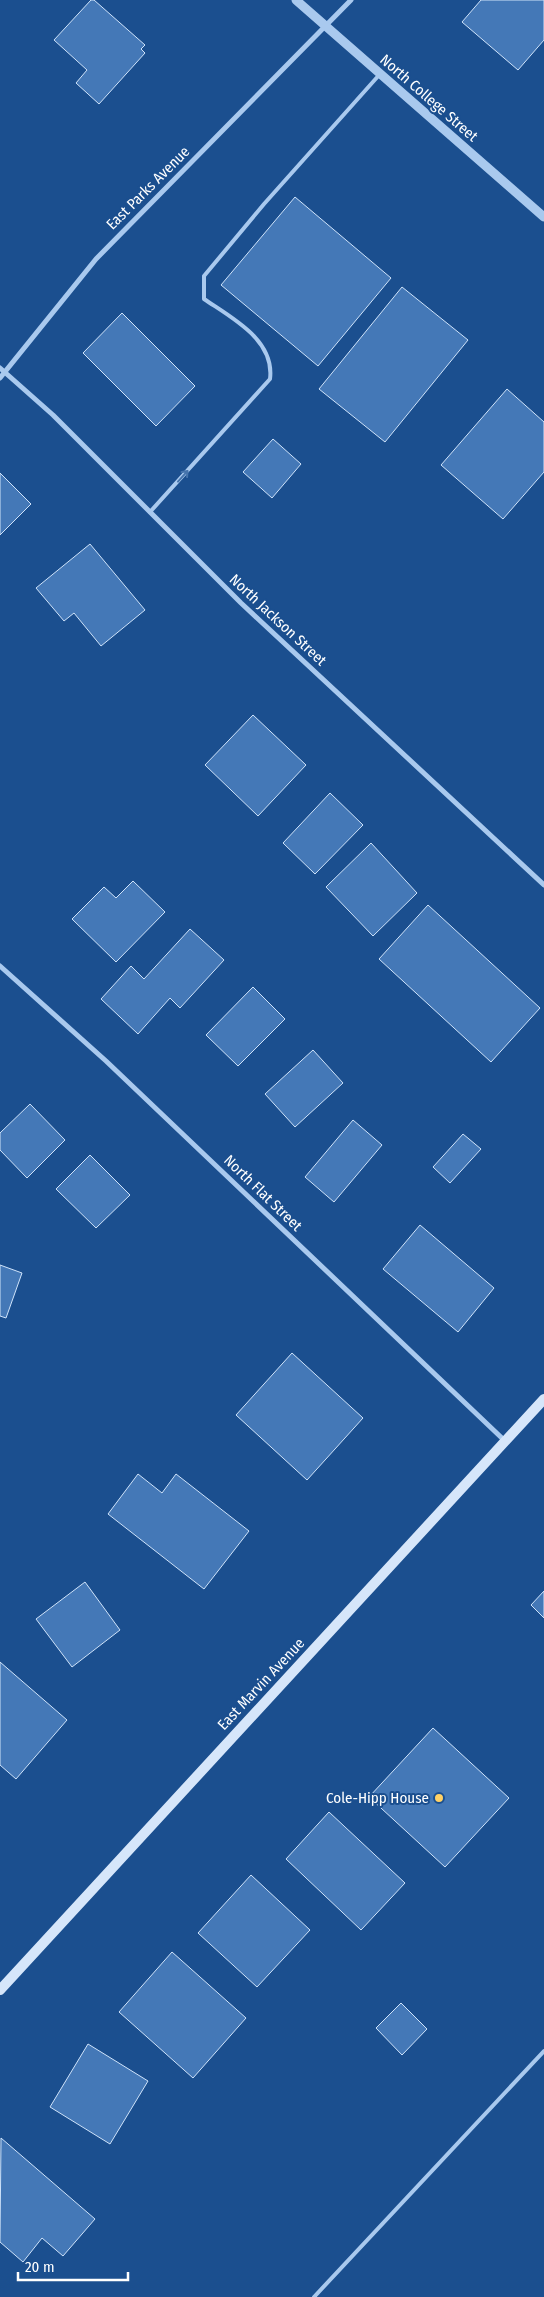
<svg xmlns="http://www.w3.org/2000/svg" width="544" height="2297" font-family="'Fira Sans Condensed',sans-serif">
  <style>
    .building { fill: #4478b7; stroke: #cfe3fa }
    .lines { fill: none; stroke-linecap: round; stroke-linejoin: round }
    .service { stroke: #a9c9ee; stroke-width: 4 }
    .minor { stroke: #a9c9ee; stroke-width: 5 }
    .tertiary { stroke: #a9c9ee; stroke-width: 9 }
    .secondary { stroke: #d6e6fa; stroke-width: 10 }
    .oneway { stroke: #4674ac }
    .poi-dot { fill: #ffd166; stroke: #1b4f8f; stroke-width: 2 }
    .labels { text-anchor: middle; dominant-baseline: central; stroke-width: 4; stroke-linejoin: round; paint-order: stroke }
    .street-label { font-size: 15px; fill: #fff; stroke: #1b4f8f }
    .poi-label { font-size: 15px; fill: #fff; stroke: #1b4f8f; text-anchor: end }
  </style>
  <rect width="100%" height="100%" fill="#1b4f8f"/>
  <!-- building -->
  <path class="building" d="M91 0H94L145 45 141 49 145 53 99 104 76 83 87 70 54 40Z
    M481 0H544V40L518 70 462 22Z
    M295 197 391 278 318 366 221 285Z
    M402 287 468 340 385 442 319 389Z
    M122 313 195 386 156 426 83 353Z
    M507 389 544 422V472L503 519 441 465Z
    M273 439 301 464 272 498 243 472Z
    M0 473 31 504 0 535Z
    M90 544 145 610 101 646 74 613 64 621 36 588Z
    M253 715 306 765 258 816 205 765Z
    M330 793 363 825 315 874 283 843Z
    M371 843 417 893 373 936 326 887Z
    M133 881 165 912 116 962 72 919 104 887 116 898Z
    M428 905 540 1008 491 1062 379 959Z
    M190 929 224 960 180 1008 170 998 138 1034 101 999 131 966 144 979Z
    M253 987 285 1019 238 1066 206 1035Z
    M313 1050 343 1083 295 1127 265 1094Z
    M30 1104 65 1140 27 1178 0 1150V1133Z
    M353 1120 382 1145 334 1202 305 1177Z
    M463 1134 481 1149 450 1183 433 1167Z
    M90 1155 130 1195 96 1228 56 1189Z
    M420 1225 494 1288 458 1332 383 1269Z
    M0 1265 22 1273 6 1318 0 1316Z
    M292 1353 363 1418 307 1480 236 1415Z
    M138 1474 162 1493 176 1474 249 1531 204 1589 108 1514Z
    M85 1582 120 1630 72 1667 36 1619Z
    M544 1591V1618L531 1605Z
    M0 1662 67 1720 16 1779 0 1765Z
    M433 1728 509 1798 445 1867 369 1797Z
    M329 1812 405 1883 361 1930 286 1859Z
    M251 1875 310 1930 257 1987 198 1933Z
    M172 1952 246 2018 193 2078 119 2012Z
    M401 2003 427 2029 402 2055 376 2028Z
    M88 2044 148 2081 110 2144 50 2107Z
    M1 2138 95 2219 63 2256 42 2238 23 2262 0 2242Z"/>
  <g class="lines">
    <!-- service -->
    <path class="service" d="M150 512 270 379C275 340 232 318 204 299V276L264 204 380 74
      M314 2297 544 2051"/>
    <!-- minor -->
    <path class="minor" d="M0 368 53 415 241 603 544 885
      M0 378 96 259 351 0
      M0 966 106 1061 505 1441"/>
    <!-- tertiary -->
    <path class="tertiary" d="M296 0 544 217"/>
    <!-- secondary -->
    <path class="secondary" d="M0 1990 544 1399"/>
  </g>
  <!-- one-way arrows -->
  <defs><path id="oneway-shaft" d="M-6 0H5M1.5-3L5.5 0L1.5 3" fill="none" stroke-width="1.6" stroke-linecap="round" stroke-linejoin="round" transform="scale(1.25)"/></defs>
  <use class="oneway" href="#oneway-shaft" transform="translate(183 476) rotate(-48)"/>
  <!-- markers -->
  <circle class="poi-dot" cx="439" cy="1798" r="5"/>
  <g class="labels">
    <!-- street labels -->
    <g class="street-label">
      <text transform="translate(429 98) rotate(41)">North College Street</text>
      <text transform="translate(148 188) rotate(-45)">East Parks Avenue</text>
      <text transform="translate(278 620) rotate(43)">North Jackson Street</text>
      <text transform="translate(263 1193) rotate(44)">North Flat Street</text>
      <text transform="translate(261 1684) rotate(-47)">East Marvin Avenue</text>
    </g>
    <!-- poi labels -->
    <g class="poi-label">
      <text x="429" y="1798">Cole-Hipp House</text>
    </g>
  </g>
  <!-- scale -->
  <path d="M18 2272v8h110v-8" fill="none" stroke="#ffffff" stroke-width="2.5"/>
  <text x="25" y="2272" font-size="15" fill="#ffffff" stroke="#1b4f8f" stroke-width="4" paint-order="stroke">20 m</text>
</svg>
